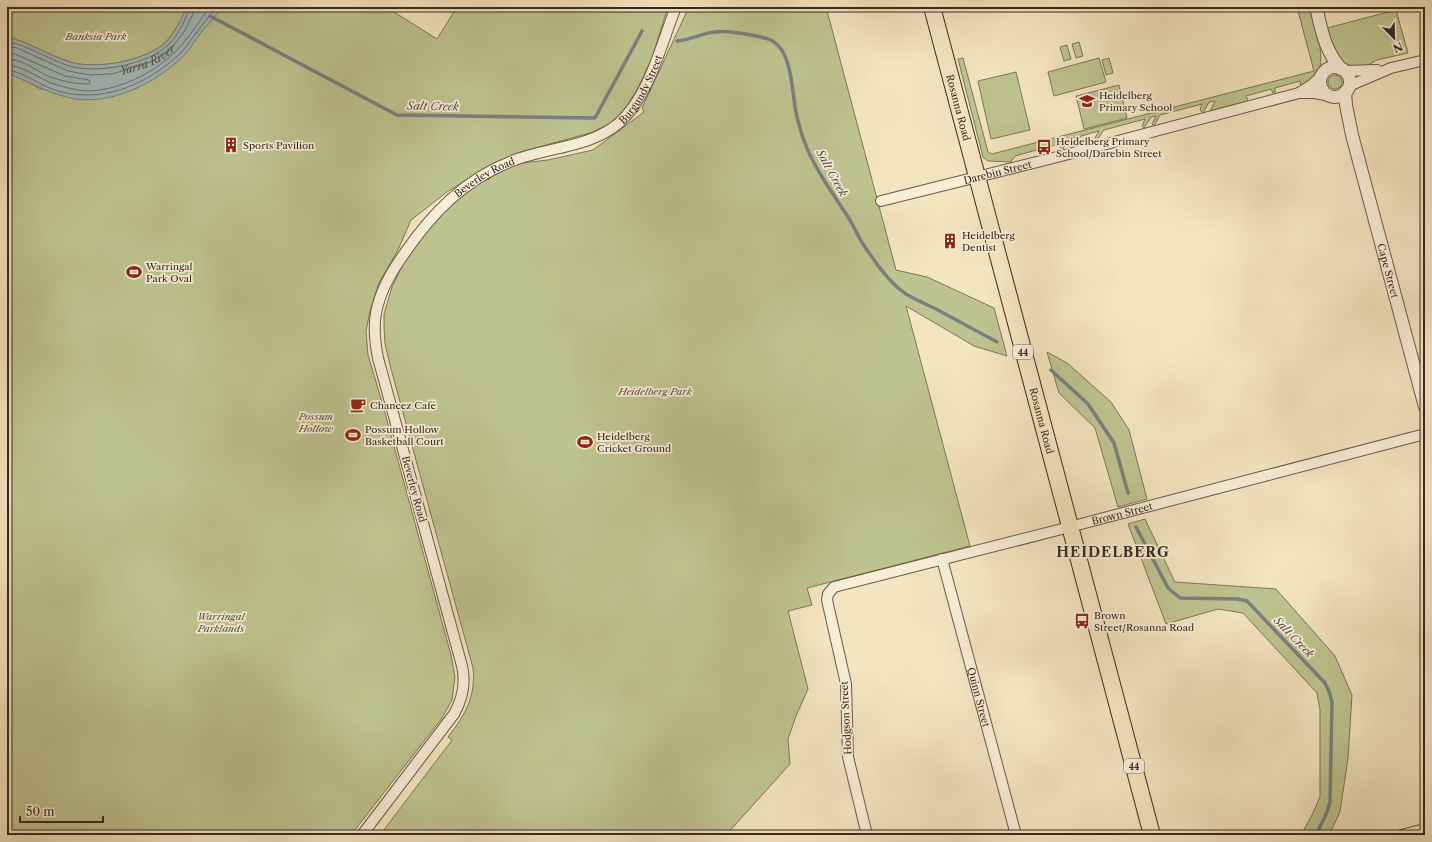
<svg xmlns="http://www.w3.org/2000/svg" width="1432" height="842" font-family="'Libre Caslon Text',serif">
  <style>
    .green { fill: #bec491; stroke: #7c765a }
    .water { fill: #a2bcbf; stroke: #788180 }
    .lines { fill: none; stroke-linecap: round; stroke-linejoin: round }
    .shore { stroke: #6e7270; stroke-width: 1 }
    .stream { stroke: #788180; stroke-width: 3.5 }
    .minor-casing { stroke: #68584a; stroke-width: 12 }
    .tertiary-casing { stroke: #68584a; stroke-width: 14 }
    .trunk-casing { stroke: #392922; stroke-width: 18 }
    .minor { stroke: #f8eed7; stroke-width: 10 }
    .tertiary { stroke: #f8eed7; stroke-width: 12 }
    .trunk { stroke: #f4e5c1; stroke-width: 16 }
    .labels { text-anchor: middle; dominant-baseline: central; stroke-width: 3.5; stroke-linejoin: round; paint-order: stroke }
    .shield { fill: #f8eed7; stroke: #726458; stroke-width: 1 }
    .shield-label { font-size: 9px; font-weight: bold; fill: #392922 }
    .park-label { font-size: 10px; font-style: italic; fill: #5a503e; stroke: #f8eed7 }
    .street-label { font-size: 10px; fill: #392922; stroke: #f8eed7 }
    .poi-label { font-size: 10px; fill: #392922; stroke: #f8eed7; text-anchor: start }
    .water-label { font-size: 11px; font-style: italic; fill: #534e49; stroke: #f8eed7 }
    .district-label { font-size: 14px; font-weight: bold; letter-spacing: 1px; fill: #392922; stroke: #f8eed7 }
  </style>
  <rect width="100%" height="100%" fill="#f4e5c1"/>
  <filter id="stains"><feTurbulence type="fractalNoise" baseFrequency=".005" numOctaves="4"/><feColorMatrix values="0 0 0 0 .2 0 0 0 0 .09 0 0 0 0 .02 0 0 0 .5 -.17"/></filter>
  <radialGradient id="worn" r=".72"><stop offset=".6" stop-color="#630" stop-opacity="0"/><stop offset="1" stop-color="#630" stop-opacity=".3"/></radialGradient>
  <!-- green -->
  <path class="green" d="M7 7H186C183 18 174 33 166 42 146 61 96 70 70 62 48 55 29 42 7 37Z
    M221 7H386L437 39 457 7H668L652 58 637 90 625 109 618 116 609 124 590 133 524 151 494 163 447 192 411 220 398 250 379 283 370 311 366 331 368 355 382 402 451 655 455 677 452 700 442 718 351 835H7V73L22 79 41 89 116 95 137 88 162 73 177 62Z
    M689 7H826L896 270 927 277 994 308 1007 356 974 346 906 306 970 546 807 588 812 605 788 611 808 689 796 716 788 739 790 764 726 835H380L452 740 448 737C465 715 476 697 473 668L391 369 385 344 384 327V314L392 287 403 264 422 237 449 206 477 185 506 169 522 163 548 160 593 150 644 112 642 108Z
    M1297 7H1310C1314 25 1329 61 1315 77 1311 81 1306 83 1301 86L1300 81 1275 88V93H1273L1271 89 1246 96 1248 101 1210 111 1215 101 1209 102 1203 113 1200 110 1202 104 1160 115 1154 126 1152 124 1156 116 1151 117 1144 128 1142 126 1145 119 1104 130 1097 140 1095 138 1099 131 1081 136 1075 146 1072 144 1075 137 1069 139 1062 150 1058 144 1015 156 1011 162 988 161 983 157 958 59 963 58 988 152 992 154 1314 71Z
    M1396 10 1408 53 1377 60 1366 66 1345 67 1333 51 1327 28Z
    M1079 42 1083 56 1076 58 1072 44Z
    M1067 45 1071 59 1064 61 1060 47Z
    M1099 58 1106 82 1054 96 1048 72Z
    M1109 58 1113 73 1106 75 1102 60Z
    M1016 72 1030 130 991 139 978 81Z
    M1328 82a7 7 0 1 1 14 0a7 7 0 1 1-14 0Z
    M1119 85 1127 118 1084 129 1076 96Z
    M1047 352 1067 363 1111 402 1129 430 1147 499 1118 507 1095 428 1059 393Z
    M1145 519 1175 582 1276 589 1335 656 1352 695 1348 758 1340 812 1329 835H1301L1312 815 1320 797V710L1317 693 1243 613 1218 609 1166 624 1128 524Z"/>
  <!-- water -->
  <path class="water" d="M186 7H221C216 16 209 24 202 31 194 42 187 54 177 62 151 85 111 104 76 99 51 95 30 82 7 73V37C29 42 48 55 70 62 96 70 146 61 166 42 174 33 183 18 186 7Z"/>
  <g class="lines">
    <!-- shore -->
    <g class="shore">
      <path d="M7 41C29 46 48 59 69 66 96 74 149 65 169 44 175 39 179 30 183 24 185 18 189 13 189 7"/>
      <path id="s1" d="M7 46 17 48 68 71 90 75 112 74 148 63 160 57 172 48 185 30 193 14 194 7"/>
      <path d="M7 52 15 54 65 76 89 80 90 83 89 84C75 84 61 81 48 76 35 70 22 59 7 59"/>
      <path d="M7 65C26 66 42 82 61 86 71 89 81 91 91 91 120 89 151 74 172 55 186 42 198 23 210 7"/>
      <path d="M7 70C25 72 40 86 58 91 100 103 141 87 174 59 182 53 188 44 194 36 201 26 209 17 216 7"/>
    </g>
    <!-- stream -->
    <path class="stream" d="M210 16 397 115 595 118 642 31
      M677 41C691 40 702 33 715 32 725 30 766 36 774 42 791 53 792 88 795 106 796 117 800 128 803 138 813 167 832 192 848 217 853 225 857 233 861 241 873 259 888 282 906 294 916 300 926 304 936 309 956 320 977 331 997 342
      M1051 370 1088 404 1114 443 1128 493
      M1136 527 1168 588 1180 598 1238 599 1247 601 1325 683 1329 691 1332 702 1330 802 1327 812 1316 835"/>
    <defs>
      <g id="minor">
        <path d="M1345 71 1377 70"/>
        <path d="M1349 86 1391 68 1425 60"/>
        <path d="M1299 93 1313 84 1322 75"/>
        <path id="s2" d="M881 201 1065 155 1299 93H1315L1330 96"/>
        <path id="s3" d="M942 559 1016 835"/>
        <path id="s4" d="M362 835 454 714C463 698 466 683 462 666L378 358C375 343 373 329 376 313 380 291 391 272 404 254 432 213 465 179 512 161 547 147 590 148 619 123 650 95 661 44 676 7"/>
        <path id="s5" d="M867 835 848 757 846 684 827 600 828 594 834 587 1058 530 1425 434"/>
        <path d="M1401 835 1425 829"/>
      </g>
      <g id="tertiary">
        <path d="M1316 7C1322 31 1324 49 1341 69"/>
        <circle cx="1335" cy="82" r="15"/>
        <path id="s6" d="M1345 92 1346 105 1352 135 1425 407"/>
      </g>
      <g id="trunk">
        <path id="s7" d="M932 7 1152 835"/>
      </g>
    </defs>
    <!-- minor casing -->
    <use href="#minor" class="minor-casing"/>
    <!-- tertiary casing -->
    <use href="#tertiary" class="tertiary-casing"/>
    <!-- trunk casing -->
    <use href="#trunk" class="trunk-casing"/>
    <!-- minor -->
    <use href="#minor" class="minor"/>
    <!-- tertiary -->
    <use href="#tertiary" class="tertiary"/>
    <!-- trunk -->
    <use href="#trunk" class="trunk"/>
  </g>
  <!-- icons -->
  <defs>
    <symbol id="school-bare" viewBox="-9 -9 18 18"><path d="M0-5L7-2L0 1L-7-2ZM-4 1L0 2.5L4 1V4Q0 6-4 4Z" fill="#8f2418" stroke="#f8eed7" stroke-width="2.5" paint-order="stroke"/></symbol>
    <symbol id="building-bare" viewBox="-9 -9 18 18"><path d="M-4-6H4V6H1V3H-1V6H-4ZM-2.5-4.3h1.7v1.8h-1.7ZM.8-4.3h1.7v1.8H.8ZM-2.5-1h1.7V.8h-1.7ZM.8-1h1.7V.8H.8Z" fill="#8f2418" stroke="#f8eed7" stroke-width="2.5" paint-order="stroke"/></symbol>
    <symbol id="bus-bare" viewBox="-9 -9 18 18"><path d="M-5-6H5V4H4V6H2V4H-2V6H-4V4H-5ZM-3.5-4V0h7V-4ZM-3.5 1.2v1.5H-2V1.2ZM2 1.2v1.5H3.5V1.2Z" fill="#8f2418" stroke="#f8eed7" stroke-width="2.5" paint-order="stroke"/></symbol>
    <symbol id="stadium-bare" viewBox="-9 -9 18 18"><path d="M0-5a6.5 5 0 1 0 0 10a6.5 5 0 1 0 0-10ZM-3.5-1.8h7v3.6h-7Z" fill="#8f2418" stroke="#f8eed7" stroke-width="2.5" paint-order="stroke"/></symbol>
    <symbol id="cafe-bare" viewBox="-9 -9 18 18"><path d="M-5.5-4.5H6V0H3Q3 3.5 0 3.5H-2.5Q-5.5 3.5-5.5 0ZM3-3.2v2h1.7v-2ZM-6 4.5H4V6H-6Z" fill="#8f2418" stroke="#f8eed7" stroke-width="2.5" paint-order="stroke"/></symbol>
  </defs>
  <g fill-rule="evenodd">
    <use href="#school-bare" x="1076" y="90" width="22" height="22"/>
    <use href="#building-bare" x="220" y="134" width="22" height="22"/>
    <use href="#bus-bare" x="1033" y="136" width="22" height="22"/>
    <use href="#building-bare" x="939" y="230" width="22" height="22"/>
    <use href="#stadium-bare" x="123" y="261" width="22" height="22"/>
    <use href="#cafe-bare" x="347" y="394" width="22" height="22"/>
    <use href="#stadium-bare" x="342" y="424" width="22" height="22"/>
    <use href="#stadium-bare" x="574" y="431" width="22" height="22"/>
    <use href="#bus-bare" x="1071" y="610" width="22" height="22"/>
  </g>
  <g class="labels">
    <!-- shield labels -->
    <g class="shield">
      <rect x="1013" y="345" width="20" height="14" rx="3"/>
      <rect x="1124" y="759" width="20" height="14" rx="3"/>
    </g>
    <g class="shield-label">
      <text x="1023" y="352">44</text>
      <text x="1134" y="766">44</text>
    </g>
    <!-- park labels -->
    <g class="park-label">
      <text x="96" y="36">Banksia Park</text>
      <text x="655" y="391">Heidelberg Park</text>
      <text x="316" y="416">Possum<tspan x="316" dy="12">Hollow</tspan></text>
      <text x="221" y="616">Warringal<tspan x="221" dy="12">Parklands</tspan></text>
    </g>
    <!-- street labels -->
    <g class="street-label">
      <text stroke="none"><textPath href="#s4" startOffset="932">Burgundy Street</textPath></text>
      <text stroke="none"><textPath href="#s7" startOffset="104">Rosanna Road</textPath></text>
      <text stroke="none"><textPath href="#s2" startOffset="120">Darebin Street</textPath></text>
      <text stroke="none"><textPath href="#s4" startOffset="745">Beverley Road</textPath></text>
      <text stroke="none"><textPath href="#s6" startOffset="184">Cape Street</textPath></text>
      <text stroke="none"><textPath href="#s7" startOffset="428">Rosanna Road</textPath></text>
      <text transform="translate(414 489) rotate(75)">Beverley Road</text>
      <text stroke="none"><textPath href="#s5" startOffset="552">Brown Street</textPath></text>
      <text stroke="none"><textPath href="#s3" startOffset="143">Quinn Street</textPath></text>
      <text transform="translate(846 718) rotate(-93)">Hodgson Street</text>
    </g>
    <!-- poi labels -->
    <g class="poi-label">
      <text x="1099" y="95">Heidelberg<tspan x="1099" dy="12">Primary School</tspan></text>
      <text x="1056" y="141">Heidelberg Primary<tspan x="1056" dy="12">School/Darebin Street</tspan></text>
      <text x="243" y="145">Sports Pavilion</text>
      <text x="962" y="235">Heidelberg<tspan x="962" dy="12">Dentist</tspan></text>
      <text x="146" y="266">Warringal<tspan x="146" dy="12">Park Oval</tspan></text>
      <text x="370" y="405">Chancez Café</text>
      <text x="365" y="429">Possum Hollow<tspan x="365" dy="12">Basketball Court</tspan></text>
      <text x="597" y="436">Heidelberg<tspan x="597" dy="12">Cricket Ground</tspan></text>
      <text x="1094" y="615">Brown<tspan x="1094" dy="12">Street/Rosanna Road</tspan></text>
    </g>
    <!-- water labels -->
    <g class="water-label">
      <text stroke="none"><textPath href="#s1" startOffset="149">Yarra River</textPath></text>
      <text transform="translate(433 106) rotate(1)">Salt Creek</text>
      <text transform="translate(832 173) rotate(61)">Salt Creek</text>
      <text transform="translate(1294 637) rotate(46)">Salt Creek</text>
    </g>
    <!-- district labels -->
    <g class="district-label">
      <text x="1113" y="552">HEIDELBERG</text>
    </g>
  </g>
  <!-- margin -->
  <rect width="1432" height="842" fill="none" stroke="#f4e5c1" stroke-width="24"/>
  <rect x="8" y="8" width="1416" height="826" fill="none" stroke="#392922" stroke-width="2"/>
  <rect x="12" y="12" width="1408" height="818" fill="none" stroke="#392922"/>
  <!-- north arrow -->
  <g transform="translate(1394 38) rotate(157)" stroke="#f8eed7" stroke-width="3" paint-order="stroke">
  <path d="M0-3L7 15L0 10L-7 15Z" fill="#392922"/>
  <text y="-6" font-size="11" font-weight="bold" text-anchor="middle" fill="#392922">N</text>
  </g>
  <!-- scale -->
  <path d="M20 816v6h83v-6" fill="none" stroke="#392922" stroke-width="2"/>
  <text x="26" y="816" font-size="12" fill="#392922" stroke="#f8eed7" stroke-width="3" paint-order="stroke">50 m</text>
  <rect width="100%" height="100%" filter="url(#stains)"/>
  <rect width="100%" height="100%" fill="url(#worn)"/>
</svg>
